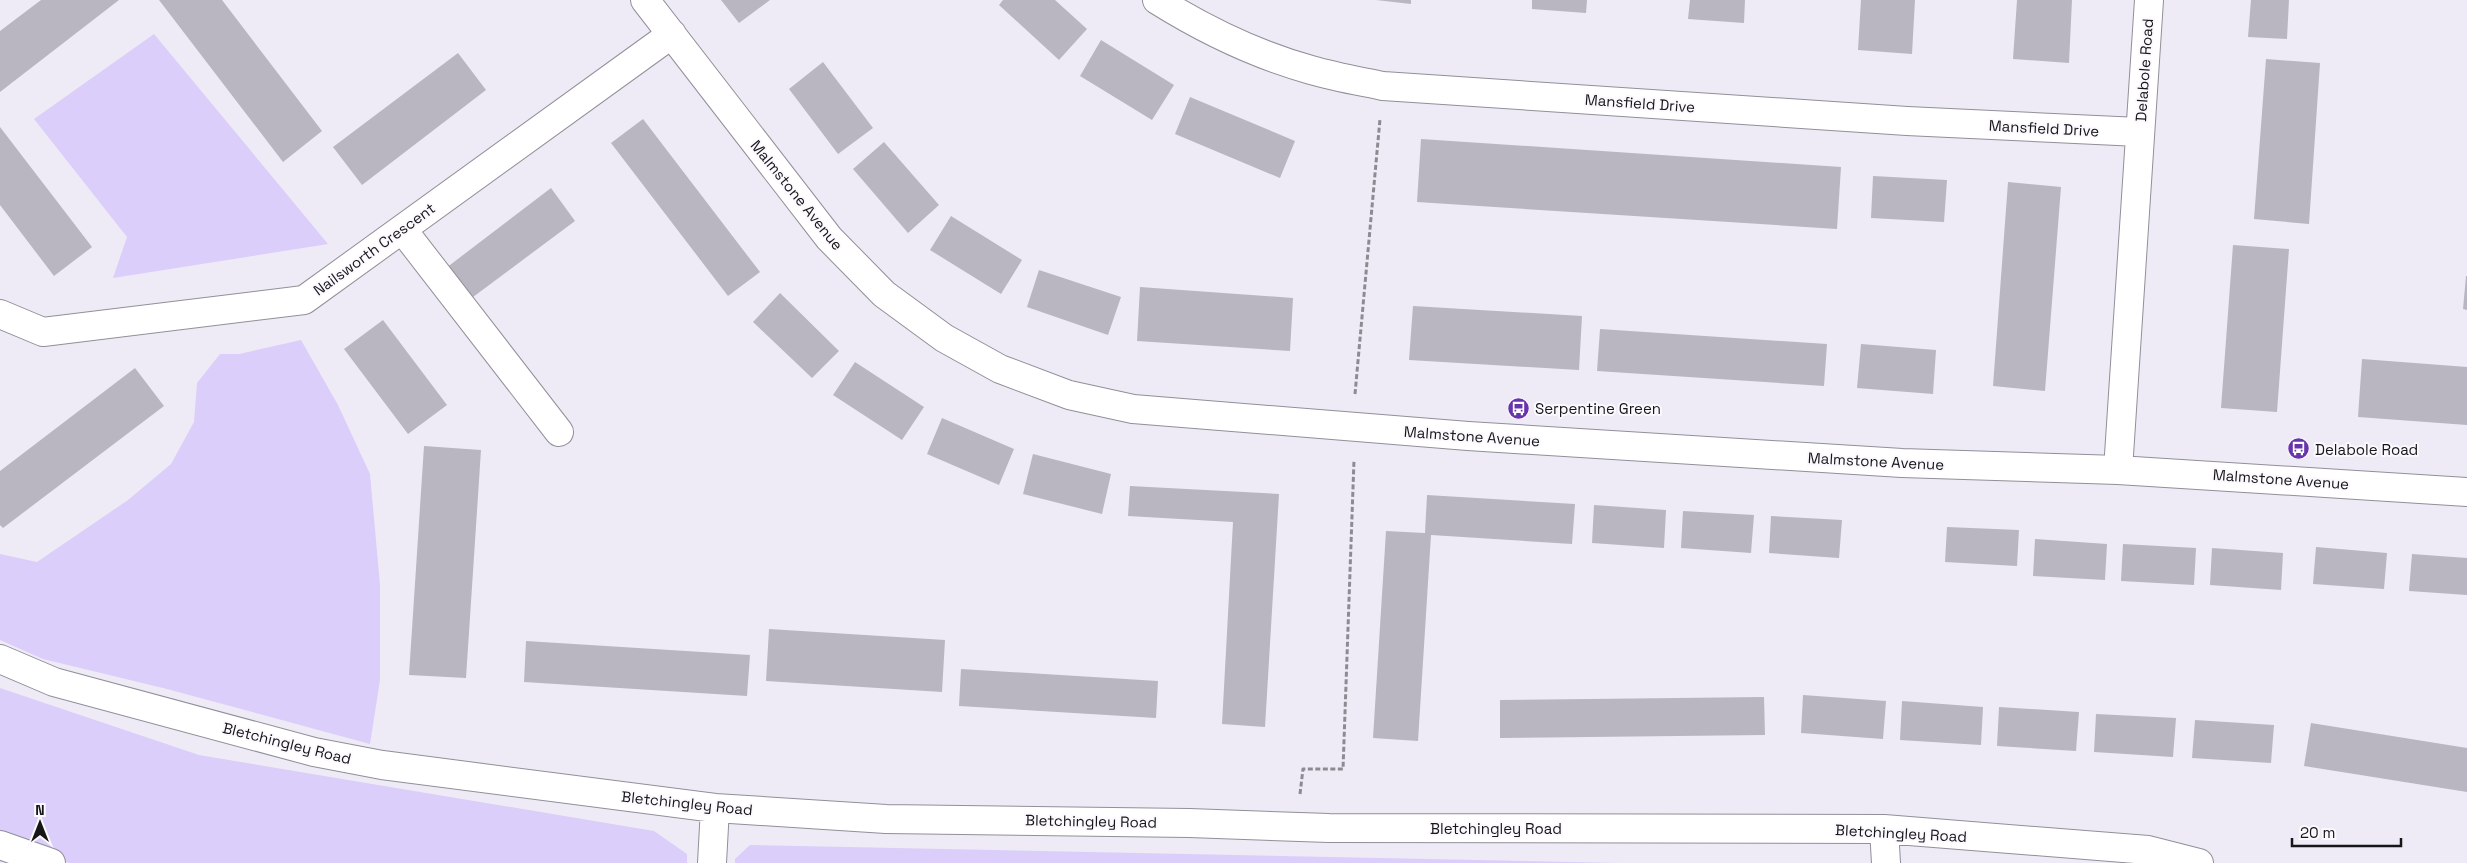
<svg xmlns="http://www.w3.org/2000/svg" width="2467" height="863" font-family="'Space Grotesk',sans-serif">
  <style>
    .green { fill: #dbcefa }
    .building { fill: #b9b6c1 }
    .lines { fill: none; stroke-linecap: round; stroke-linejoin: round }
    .minor-casing { stroke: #918f99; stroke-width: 30 }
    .path { stroke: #8d8b92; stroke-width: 3; stroke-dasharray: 5 2.5; stroke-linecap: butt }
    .minor { stroke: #fff; stroke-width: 28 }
    .labels { text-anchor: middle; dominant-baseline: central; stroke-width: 4; stroke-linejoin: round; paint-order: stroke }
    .street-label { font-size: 15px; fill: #161518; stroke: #fbf9fe }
    .poi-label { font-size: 15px; fill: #161518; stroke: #fbf9fe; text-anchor: start }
  </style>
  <rect width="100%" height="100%" fill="#eeebf6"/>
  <!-- green -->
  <path class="green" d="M154 34 328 244 113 278 127 237 34 119Z
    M301 340 338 405 370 474 380 585V680L370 744 167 689 43 659 0 640V554L37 562 128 500 171 464 194 422 197 383 220 354H239Z
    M0 688 199 755 654 831 687 854V863H69L0 836Z
    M750 845 1619 863H735V859Z"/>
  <!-- building -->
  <path class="building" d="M41 0H119L0 92V31Z
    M159 0H222L322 131 283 162Z
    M721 0H770L739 23Z
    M1003 0H1055L1087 29 1059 60 999 5Z
    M1376 0H1411V4Z
    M1532 0H1587L1586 13 1532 9Z
    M1690 0H1745L1744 23 1688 19Z
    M1861 0H1915L1912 54 1858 50Z
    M2017 0H2072L2069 63 2013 59Z
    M2251 0H2289L2287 39 2248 37Z
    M1101 40 1174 85 1152 120 1080 76Z
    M458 53 486 90 362 185 333 147Z
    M2266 59 2320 63 2309 224 2254 219Z
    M823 62 873 128 838 154 789 89Z
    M1190 97 1295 141 1280 178 1175 134Z
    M643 119 760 272 728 296 611 143Z
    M0 127 92 247 54 276 0 205Z
    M1421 139 1841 167 1837 229 1417 202Z
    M884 142 939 205 908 233 853 169Z
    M1873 176 1947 180 1944 222 1871 218Z
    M2008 182 2061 187 2045 391 1993 386Z
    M551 188 575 221 469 300 446 268Z
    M951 216 1022 260 1001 294 930 250Z
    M2233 245 2289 249 2277 412 2221 408Z
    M1039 270 1121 297 1108 335 1027 307Z
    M2466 276H2467V310L2463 309Z
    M1140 287 1293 298 1290 351 1137 341Z
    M780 293 839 351 812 378 753 322Z
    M1413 306 1582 316 1579 370 1409 360Z
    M383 320 447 405 408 434 344 349Z
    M1600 329 1827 344 1824 386 1597 371Z
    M1861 344 1936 350 1933 394 1857 388Z
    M2362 359 2467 367V425L2358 417Z
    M855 362 924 407 902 440 833 395Z
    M135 368 164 406 3 528 0 525V471Z
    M942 418 1014 449 999 485 927 454Z
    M424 446 481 450 466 678 409 675Z
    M1033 454 1111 474 1102 514 1023 494Z
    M1130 486 1279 494 1265 727 1222 724 1233 522 1128 516Z
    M1427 495 1575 504 1572 544 1431 535 1418 741 1373 738 1386 531 1425 533Z
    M1594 505 1666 510 1664 548 1592 543Z
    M1683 511 1754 515 1751 553 1681 548Z
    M1771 516 1842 520 1839 558 1769 553Z
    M1947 527 2019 530 2017 566 1945 562Z
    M2035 539 2107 544 2105 580 2033 576Z
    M2123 544 2196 548 2194 585 2121 581Z
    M2316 547 2387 553 2384 589 2313 584Z
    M2212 548 2283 553 2281 590 2210 585Z
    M2412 554 2467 558V595L2409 591Z
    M769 629 945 640 942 692 766 681Z
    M526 641 750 655 747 696 524 682Z
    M961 669 1158 681 1156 718 959 706Z
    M1803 695 1886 701 1883 739 1801 733Z
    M1764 697 1765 735 1500 738V700Z
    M1902 701 1983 707 1981 745 1900 740Z
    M1999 707 2079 712 2076 751 1997 746Z
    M2096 714 2176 718 2173 757 2094 752Z
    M2195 720 2274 725 2271 763 2192 758Z
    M2311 723 2467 748V792L2304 766Z"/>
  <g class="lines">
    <defs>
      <path id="minor" d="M645 0 829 238 884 294 944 338 1000 369 1069 395 1133 409 1468 436 1902 463 2118 470 2467 492
        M1157 0C1205 30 1257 55 1311 70 1335 77 1359 81 1383 86L1907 121 2139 132
        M402 229 559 432
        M0 314 43 332 304 300 672 34
        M2118 470 2149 0
        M0 659 54 682 314 752 382 765 715 808 886 819 1189 823 1329 828 1884 829 2148 850 2199 863
        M1884 829 1886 863
        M0 845 51 863
        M712 863 715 808"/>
    </defs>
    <!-- minor casing -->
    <use href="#minor" class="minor-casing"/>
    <!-- path -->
    <path class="path" d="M1355 394 1380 119
      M1300 794 1303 769H1343L1354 460"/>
    <!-- minor -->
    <use href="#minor" class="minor"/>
  </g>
  <!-- icons -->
  <defs>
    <symbol id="bus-disc" viewBox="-11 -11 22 22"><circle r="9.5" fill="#6734ab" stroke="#fbf9fe"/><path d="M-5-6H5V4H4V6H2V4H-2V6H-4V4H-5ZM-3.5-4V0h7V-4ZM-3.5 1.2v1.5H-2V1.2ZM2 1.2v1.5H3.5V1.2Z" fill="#fff"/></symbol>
  </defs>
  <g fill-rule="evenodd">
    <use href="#bus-disc" x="1506" y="396" width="25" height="25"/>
    <use href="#bus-disc" x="2286" y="436" width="25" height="25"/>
  </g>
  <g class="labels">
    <!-- street labels -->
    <g class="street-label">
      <text transform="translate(2144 70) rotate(-86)">Delabole Road</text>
      <text transform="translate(1640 103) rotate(4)">Mansfield Drive</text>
      <text transform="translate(2044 128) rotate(3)">Mansfield Drive</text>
      <text transform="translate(797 195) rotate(51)">Malmstone Avenue</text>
      <text transform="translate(374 249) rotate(-36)">Nailsworth Crescent</text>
      <text transform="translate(1472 436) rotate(4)">Malmstone Avenue</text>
      <text transform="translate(1876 461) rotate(3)">Malmstone Avenue</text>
      <text transform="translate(2281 479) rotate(4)">Malmstone Avenue</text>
      <text transform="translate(287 743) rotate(14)">Bletchingley Road</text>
      <text transform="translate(687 803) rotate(6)">Bletchingley Road</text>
      <text transform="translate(1091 821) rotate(1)">Bletchingley Road</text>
      <text x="1496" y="828">Bletchingley Road</text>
      <text transform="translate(1901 833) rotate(3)">Bletchingley Road</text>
    </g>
    <!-- poi labels -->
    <g class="poi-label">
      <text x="1535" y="408">Serpentine Green</text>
      <text x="2315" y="449">Delabole Road</text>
    </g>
  </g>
  <!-- north arrow -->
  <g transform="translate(40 823)" stroke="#fbf9fe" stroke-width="4" paint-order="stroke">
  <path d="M0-4L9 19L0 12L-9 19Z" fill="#161518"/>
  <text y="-8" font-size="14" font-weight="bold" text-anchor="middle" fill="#161518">N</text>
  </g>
  <!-- scale -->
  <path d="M2292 838v8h109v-8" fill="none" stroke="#161518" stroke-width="2.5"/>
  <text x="2300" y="838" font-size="15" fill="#161518" stroke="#fbf9fe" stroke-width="4" paint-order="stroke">20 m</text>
</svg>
